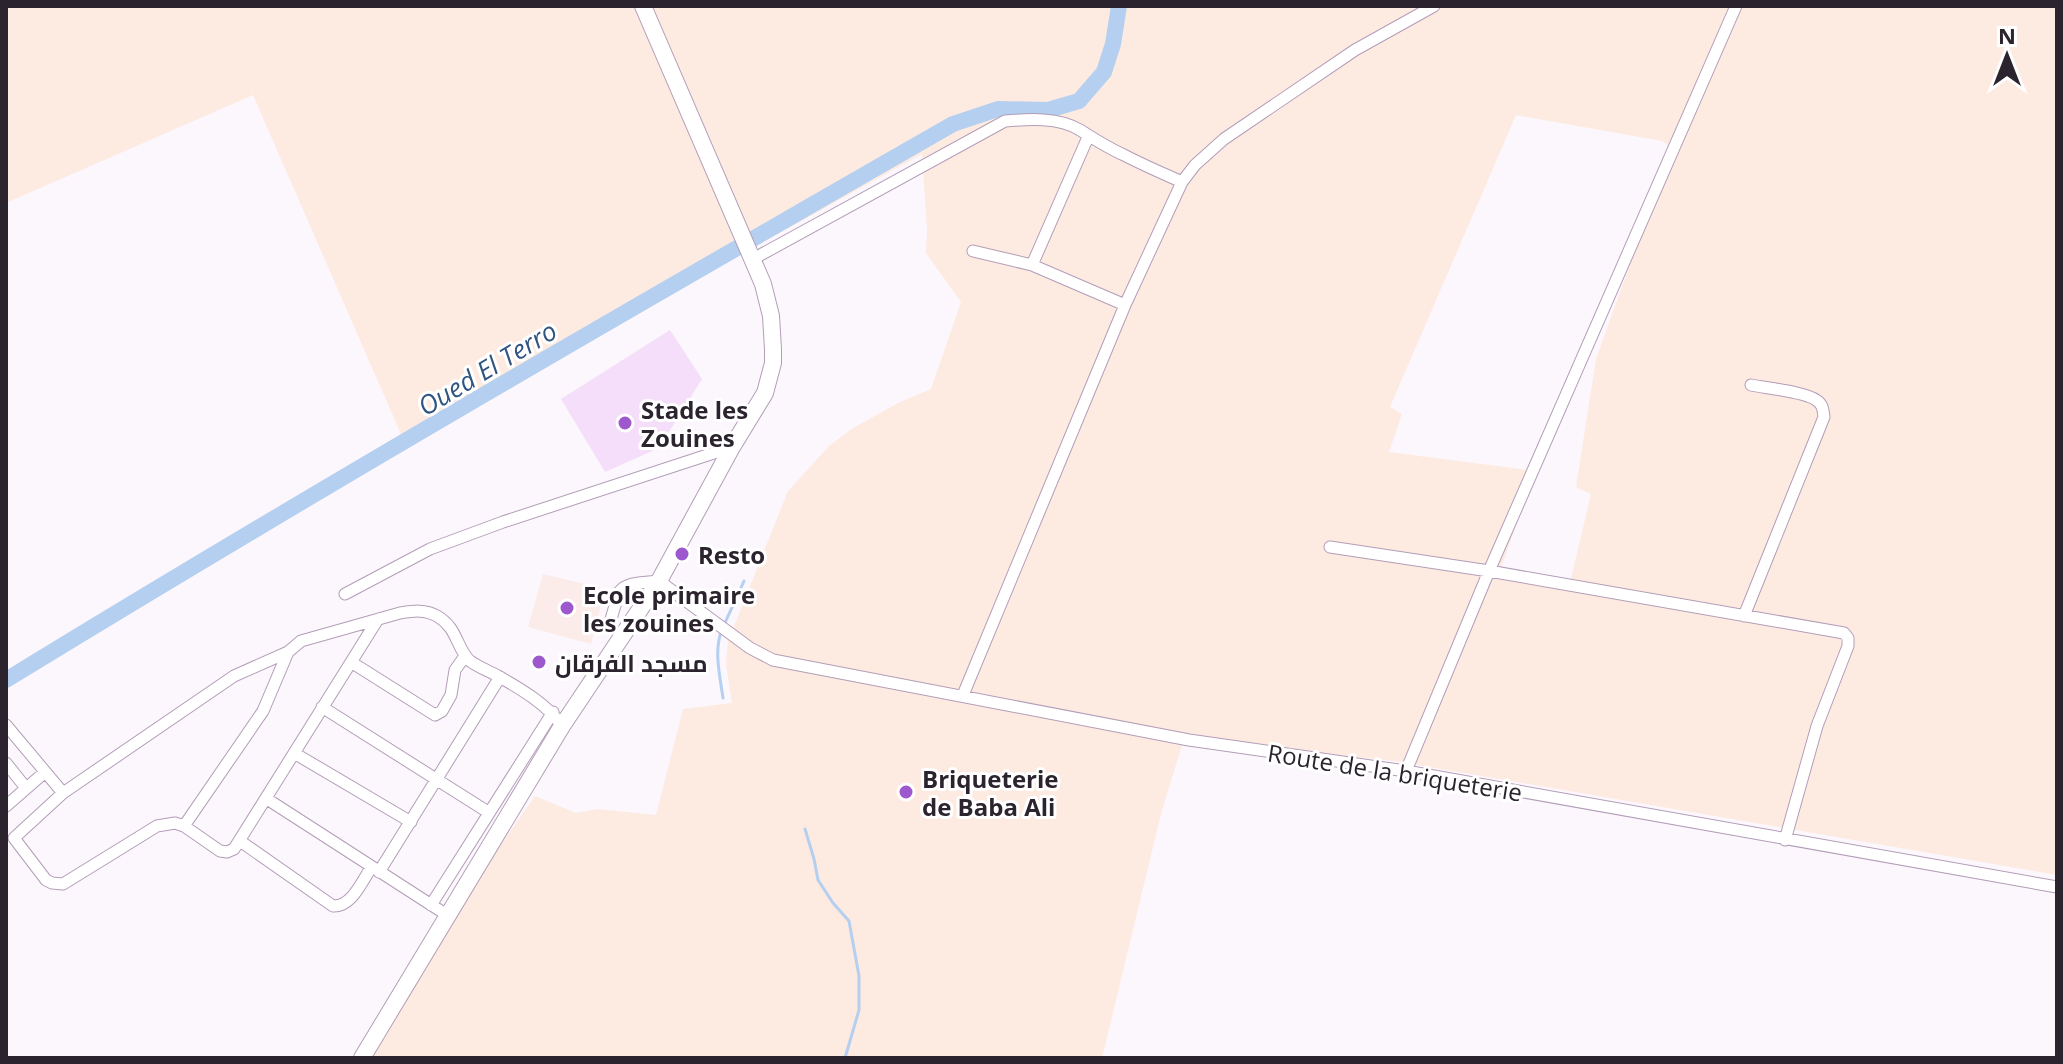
<svg xmlns="http://www.w3.org/2000/svg" width="2063" height="1064" font-family="'Open Sans',Cairo,sans-serif">
  <style>
    .industrial { fill: #fdebe1; fill-rule: evenodd }
    .education { fill: #fbebe9 }
    .green { fill: #f4def9 }
    .lines { fill: none; stroke-linecap: round; stroke-linejoin: round }
    .stream { stroke: #b4cff0; stroke-width: 3 }
    .river { stroke: #b4cff0; stroke-width: 16 }
    .street-casing { stroke: #b39db8; stroke-width: 13 }
    .secondary-casing { stroke: #b39db8; stroke-width: 18 }
    .street { stroke: #fff; stroke-width: 11 }
    .secondary { stroke: #fff; stroke-width: 16 }
    .poi-dot { fill: #9c58cc; stroke: #fff; stroke-width: 3 }
    .labels { text-anchor: middle; dominant-baseline: central; stroke-width: 6; stroke-linejoin: round; paint-order: stroke }
    .poi-label { font-size: 24px; font-weight: bold; fill: #2b232d; stroke: #fff; text-anchor: start }
    .street-label { font-size: 24px; fill: #2b232d; stroke: #fff }
    .water-label { font-size: 26px; font-style: italic; fill: #2f5480; stroke: #fff }
  </style>
  <rect width="100%" height="100%" fill="#fcf7fd"/>
  <!-- industrial -->
  <path class="industrial" d="M6 6H2057V875L1394 761 1184 739 1162 810 1102 1058H352L535 796 576 813 597 809 656 815 683 709 732 703 726 664 728 641 788 491 829 446 853 428 900 402 931 389 961 302 926 253 927 230 922 154 404 441 253 95 6 203ZM1516 115 1662 141 1672 148 1596 359 1576 487 1591 494 1570 583 1501 568 1535 471 1389 452 1402 414 1390 407Z"/>
  <!-- education -->
  <path class="education" d="M543 574 605 589 591 644 528 627Z"/>
  <!-- green -->
  <path class="green" d="M670 330 702 379 659 448 605 472 561 399Z"/>
  <g class="lines">
    <!-- stream -->
    <path class="stream" d="M724 625 744 581
      M721 632C714 652 720 677 723 698
      M805 829 814 859 818 880 833 903 849 921 859 976V1010L845 1058"/>
    <!-- river -->
    <path class="river" d="M6 680C318 489 635 306 953 124L998 109 1048 110 1079 101 1104 72 1113 44 1119 6"/>
    <defs>
      <path id="street" d="M973 251 1032 265 1125 305
        M753 259 1005 121C1028 119 1059 117 1080 130 1094 139 1108 148 1124 155 1143 165 1162 173 1182 182
        M1032 265 1088 137
        M1330 547 1489 571 1844 633 1848 638V646L1817 726 1785 840
        M345 594 430 549 503 522 732 447
        M1744 616 1824 417C1823 410 1823 404 1816 400 1806 392 1766 388 1751 385
        M609 626 619 592C628 581 645 583 659 581L750 648 773 660 1189 740 1406 771 2057 887
        M288 652 263 711 184 826 175 823 157 826 63 884 52 883 46 880 14 838 63 793 234 676 288 652 301 641 400 613C413 611 425 609 437 616 458 628 456 648 470 661 478 667 489 671 498 676 521 689 548 705 562 726
        M351 662 435 715 442 711 451 695 455 670 465 656
        M963 695 1125 305 1182 182 1195 165 1224 139 1355 50 1434 6
        M322 707 488 812
        M6 725 63 793
        M294 753 411 822
        M6 763 26 788
        M1406 771 1489 571 1736 6
        M267 799 447 915
        M6 806 45 772
        M184 826 220 851 227 852 234 849 378 619
        M240 841 333 906C352 907 362 881 371 868
        M379 872 500 677
        M431 905 553 712"/>
      <path id="secondary" d="M362 1058 562 726 659 581 732 447 765 393 773 363V349L771 316 763 284 643 6"/>
    </defs>
    <!-- street casing -->
    <use href="#street" class="street-casing"/>
    <!-- secondary casing -->
    <use href="#secondary" class="secondary-casing"/>
    <!-- street -->
    <use href="#street" class="street"/>
    <!-- secondary -->
    <use href="#secondary" class="secondary"/>
  </g>
  <!-- markers -->
  <g class="poi-dot">
    <circle cx="625" cy="423" r="8"/>
    <circle cx="682" cy="554" r="8"/>
    <circle cx="567" cy="608" r="8"/>
    <circle cx="539" cy="662" r="8"/>
    <circle cx="906" cy="792" r="8"/>
  </g>
  <g class="labels">
    <!-- poi labels -->
    <g class="poi-label">
      <text x="641" y="409">Stade les<tspan x="641" dy="28">Zouines</tspan></text>
      <text x="698" y="554">Resto</text>
      <text x="583" y="594">Ecole primaire<tspan x="583" dy="28">les zouines</tspan></text>
      <text x="555" y="662">مسجد الفرقان</text>
      <text x="922" y="778">Briqueterie<tspan x="922" dy="28">de Baba Ali</tspan></text>
    </g>
    <!-- street labels -->
    <g class="street-label">
      <text transform="translate(1395 772) rotate(9)">Route de la briqueterie</text>
    </g>
    <!-- water labels -->
    <g class="water-label">
      <text transform="translate(487 368) rotate(-31)">Oued El Terro</text>
    </g>
  </g>
  <!-- border -->
  <rect width="2063" height="1064" fill="none" stroke="#2b232d" stroke-width="16"/>
  <!-- north arrow -->
  <g transform="translate(2007 56)" stroke="#ffffff" stroke-width="6" paint-order="stroke">
  <path d="M0-6L14 30L0 20L-14 30Z" fill="#2b232d"/>
  <text y="-12" font-size="22" font-weight="bold" text-anchor="middle" fill="#2b232d">N</text>
  </g>
</svg>
